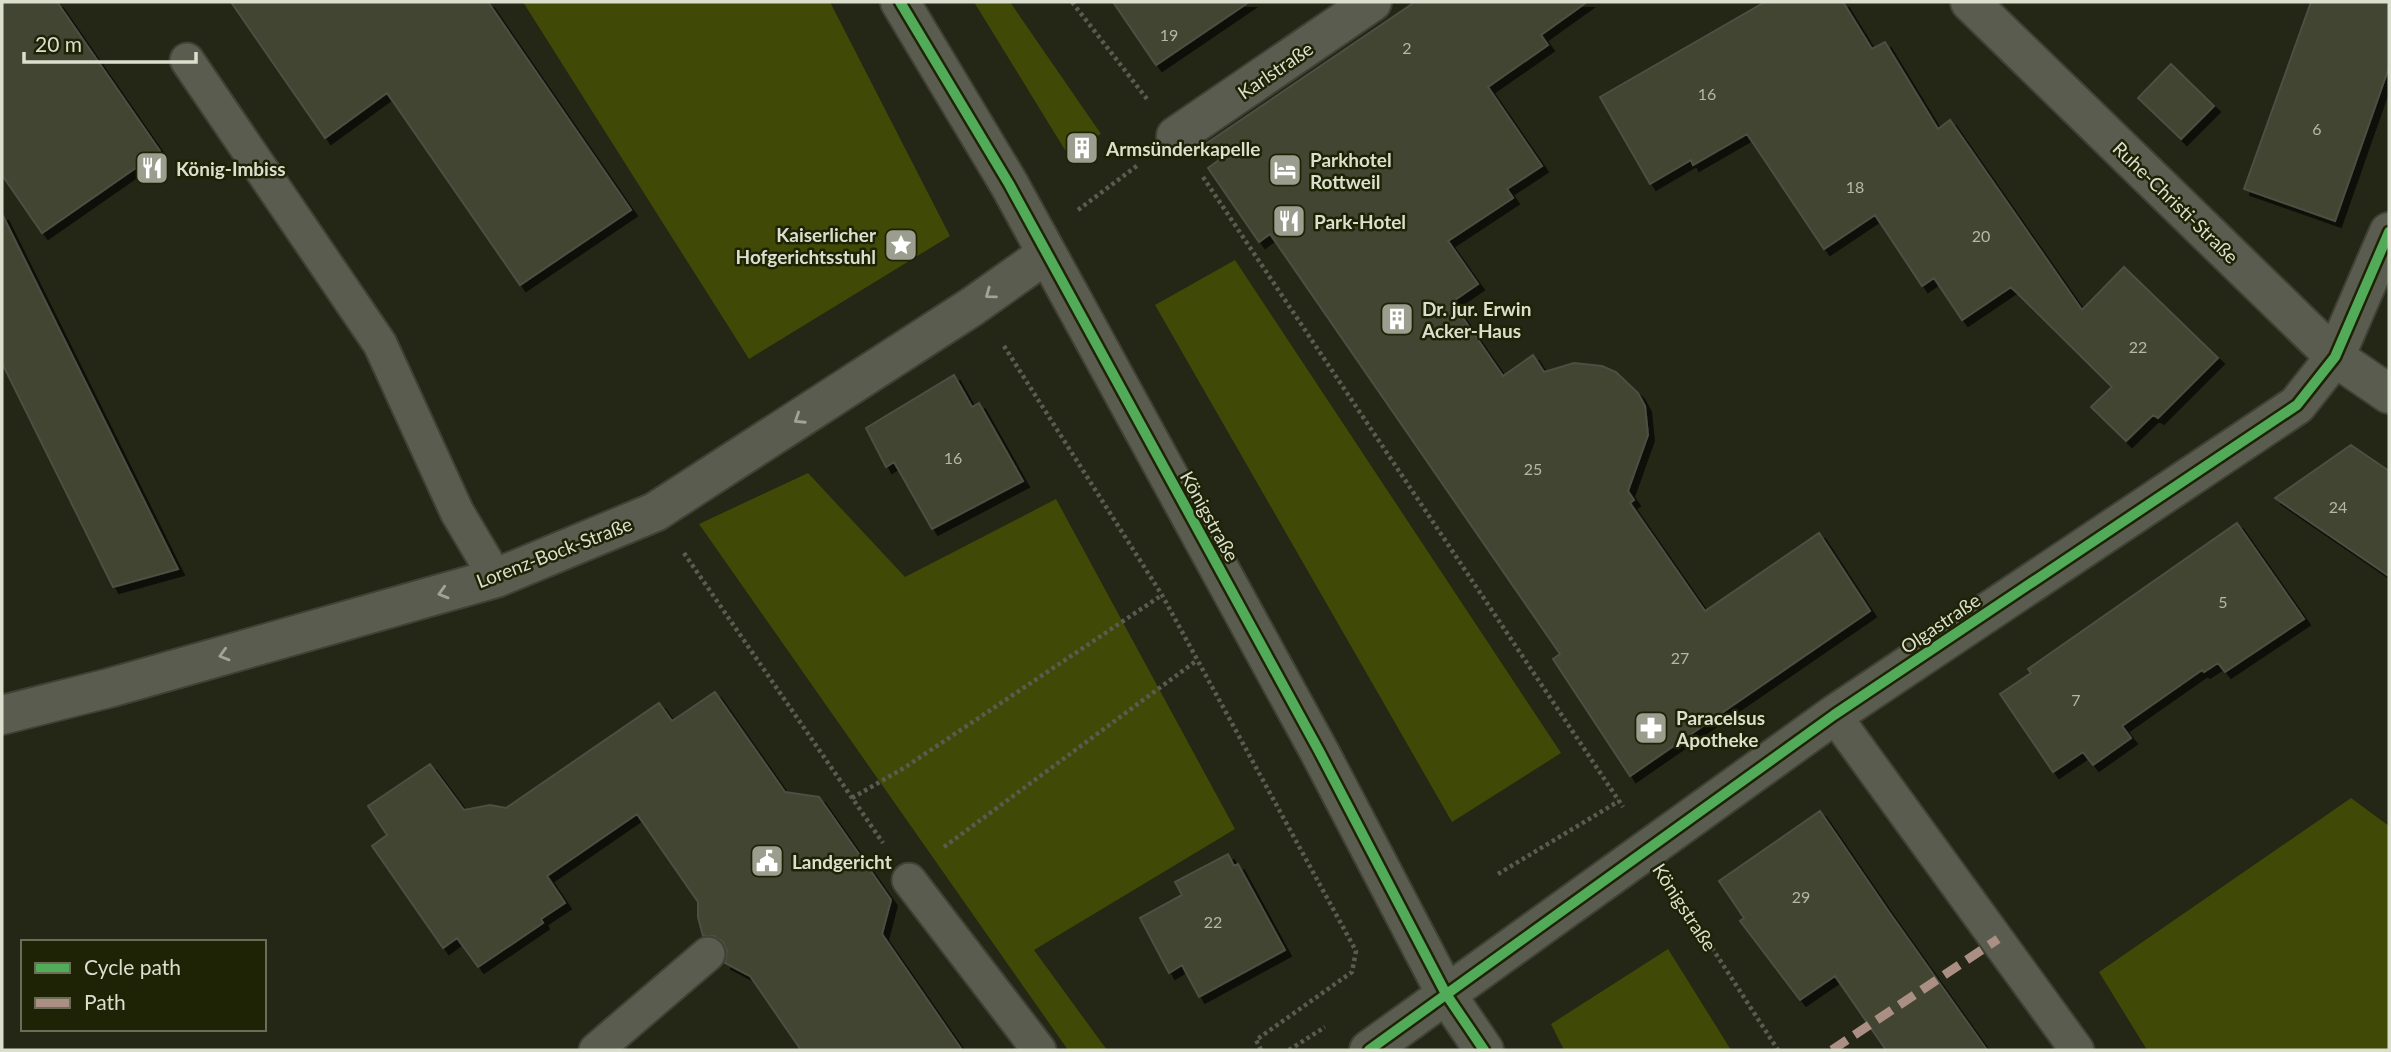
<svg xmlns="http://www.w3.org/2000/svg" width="2391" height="1052" font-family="Lato,sans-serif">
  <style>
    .green { fill: #414906 }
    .building { fill: #424432; stroke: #4d4f42; stroke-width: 2; filter: url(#shadow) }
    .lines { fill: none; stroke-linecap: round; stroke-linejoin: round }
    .lane-casing { stroke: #3e4134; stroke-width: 37 }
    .street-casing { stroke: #3e4134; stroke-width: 42 }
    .secondary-casing { stroke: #3e4134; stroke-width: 42 }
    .path { stroke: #5a5c51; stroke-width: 4.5; stroke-dasharray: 3.5 3.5; stroke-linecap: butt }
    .lane { stroke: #5a5c50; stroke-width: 33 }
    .street { stroke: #5a5c50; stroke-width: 38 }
    .secondary { stroke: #5a5c50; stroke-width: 38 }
    .quiet { stroke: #ac8f84; stroke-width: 9; stroke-dasharray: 18 9; stroke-linecap: butt }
    .cycleway-casing { stroke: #1e2306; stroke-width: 15 }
    .cycleway { stroke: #51ab58; stroke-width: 10 }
    .oneway { stroke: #a1a495 }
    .labels { text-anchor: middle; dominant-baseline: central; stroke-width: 5; stroke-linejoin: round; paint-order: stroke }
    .number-label { font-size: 16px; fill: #b5b8a7 }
    .street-label { font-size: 19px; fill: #dbdfce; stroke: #1e2306 }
    .poi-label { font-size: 19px; font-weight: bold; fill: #dbdfce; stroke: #1e2306; text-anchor: start }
  </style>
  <defs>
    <filter id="shadow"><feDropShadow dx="6" dy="6" stdDeviation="0" flood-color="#0009"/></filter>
  </defs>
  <rect width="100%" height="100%" fill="#242616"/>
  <!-- green -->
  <path class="green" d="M523 2H830L950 236 749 359Z
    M974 2H1010L1101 134 1065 150Z
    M1235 260 1561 753 1452 822 1155 305Z
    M808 473 905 577 1056 499 1235 829 1034 950 1107 1050H1068L699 524Z
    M2351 798 2389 826V1050H2147L2099 972Z
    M1668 949 1731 1050H1564L1551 1024Z"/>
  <!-- building -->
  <path class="building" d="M2 2H57L160 151 42 233 2 175Z
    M231 2H488L631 210 520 285 387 93 325 138Z
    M1113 2H1249L1156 65Z
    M1415 2H1587L1541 35 1548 45 1488 87 1542 166 1507 189 1513 198 1448 241 1478 284 1452 302 1503 376 1533 355 1544 372 1574 363 1602 366 1616 372 1638 393 1645 406 1648 435 1628 491 1634 500 1630 503 1705 611 1819 533 1870 611 1630 776 1553 659 1560 654 1270 234 1259 242 1208 168 1219 160 1207 143Z
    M1765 2H1843L1872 49 1885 42 1938 129 1950 120 2082 310 2124 267 2218 358 2158 418 2153 415 2126 441 2091 407 2112 387 2011 287 1962 320 1934 278 1922 286 1875 215 1824 249 1747 134 1693 165 1691 160 1650 184 1600 97Z
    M2311 2H2389V67L2335 221 2244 189Z
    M2171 64 2214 106 2181 139 2138 98Z
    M2 214 178 569 113 587 2 363Z
    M954 375 972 407 979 403 1023 481 932 529 894 462 886 467 866 428Z
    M2351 445 2389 471V576L2275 498Z
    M2237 523 2304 619 2225 672 2218 663 2204 672 2202 670 2122 726 2131 738 2093 765 2083 752 2053 772 2000 694 2031 673 2028 669Z
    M715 692 785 792 819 797 891 900 882 934 962 1050H801L750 976 725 963 727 951 723 942 714 936H703L698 917V902L637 814 547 876 565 903 541 919 543 923 478 967 457 938 443 948 372 846 387 835 368 806 430 764 464 810 490 805 506 808 659 703 672 721Z
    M1820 811 1889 912 1987 1050H1886L1835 976 1800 1000 1740 921 1744 918 1719 881Z
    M1228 854 1234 866 1238 864 1285 950 1199 997 1182 965 1169 973 1140 918 1182 895 1175 882Z"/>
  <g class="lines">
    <defs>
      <path id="lane" d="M187 60 380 344 457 512 496 578
        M1834 715 2077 1050
        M909 880 1039 1050
        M596 1050 708 954"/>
      <path id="street" d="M1970 2 2335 357 2389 394
        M1176 136 1372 2
        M2 715 109 688 496 578 655 512 973 306 1045 255
        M1369 1050 1834 715 2297 405 2335 357 2389 232"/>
      <path id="secondary" d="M900 2 1009 184 1319 751 1446 994 1484 1050"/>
    </defs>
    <!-- lane casing -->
    <use href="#lane" class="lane-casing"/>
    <!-- street casing -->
    <use href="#street" class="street-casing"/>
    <!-- secondary casing -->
    <use href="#secondary" class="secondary-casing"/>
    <!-- path -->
    <path class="path" d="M1072 2 1147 99
      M1203 177 1623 807
      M1078 210 1138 165
      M1004 346 1162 595 1356 951 1352 972 1256 1040 1261 1050
      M684 553 883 843
      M852 798 904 768 1162 595
      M944 847 1196 661
      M1498 874 1619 801
      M1674 889 1778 1050
      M1289 1050 1325 1027"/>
    <!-- lane -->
    <use href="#lane" class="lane"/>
    <!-- street -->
    <use href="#street" class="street"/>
    <!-- secondary -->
    <use href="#secondary" class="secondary"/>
    <!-- quiet -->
    <path class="quiet" d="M1832 1050 1998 939"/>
    <defs>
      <path id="cycleway" d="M900 2 1009 184 1319 751 1446 994 1484 1050
        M1369 1050 1834 715 2297 405 2335 357 2389 232"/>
    </defs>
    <!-- cycleway casing -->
    <use href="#cycleway" class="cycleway-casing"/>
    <!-- cycleway -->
    <use href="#cycleway" class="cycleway"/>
  </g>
  <!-- one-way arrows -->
  <defs><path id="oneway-chevron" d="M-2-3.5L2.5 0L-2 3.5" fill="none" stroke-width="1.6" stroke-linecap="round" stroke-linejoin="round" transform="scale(1.75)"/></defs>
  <g class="oneway">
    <use href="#oneway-chevron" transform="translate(990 294) rotate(144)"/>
    <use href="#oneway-chevron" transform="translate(799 419) rotate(147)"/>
    <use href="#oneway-chevron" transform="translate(443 593) rotate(164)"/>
    <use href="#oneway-chevron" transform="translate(224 655) rotate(164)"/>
  </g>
  <!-- icons -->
  <defs>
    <symbol id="building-square" viewBox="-11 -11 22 22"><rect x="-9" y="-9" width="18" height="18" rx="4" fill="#9b9e8e" stroke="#1e2306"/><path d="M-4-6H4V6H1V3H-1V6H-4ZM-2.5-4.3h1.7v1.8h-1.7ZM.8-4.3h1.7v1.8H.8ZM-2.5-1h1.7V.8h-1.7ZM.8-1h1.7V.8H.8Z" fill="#fff"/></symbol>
    <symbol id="restaurant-square" viewBox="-11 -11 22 22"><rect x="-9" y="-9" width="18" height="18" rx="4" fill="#9b9e8e" stroke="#1e2306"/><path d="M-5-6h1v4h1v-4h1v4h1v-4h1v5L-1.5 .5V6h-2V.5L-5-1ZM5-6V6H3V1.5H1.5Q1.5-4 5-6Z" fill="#fff"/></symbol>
    <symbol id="hotel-square" viewBox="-11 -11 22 22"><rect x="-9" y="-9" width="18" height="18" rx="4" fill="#9b9e8e" stroke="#1e2306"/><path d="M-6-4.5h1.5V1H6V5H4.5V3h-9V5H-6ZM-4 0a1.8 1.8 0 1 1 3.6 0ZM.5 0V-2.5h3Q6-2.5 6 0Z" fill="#fff"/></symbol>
    <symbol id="sight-square" viewBox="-11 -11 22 22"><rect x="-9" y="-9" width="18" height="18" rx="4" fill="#9b9e8e" stroke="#1e2306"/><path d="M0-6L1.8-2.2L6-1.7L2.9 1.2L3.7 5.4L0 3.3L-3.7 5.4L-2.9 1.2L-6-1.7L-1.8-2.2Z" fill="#fff"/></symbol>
    <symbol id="pharmacy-square" viewBox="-11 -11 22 22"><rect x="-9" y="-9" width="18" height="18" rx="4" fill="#9b9e8e" stroke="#1e2306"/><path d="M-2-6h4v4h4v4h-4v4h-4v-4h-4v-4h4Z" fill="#fff"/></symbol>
    <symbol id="civic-square" viewBox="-11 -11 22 22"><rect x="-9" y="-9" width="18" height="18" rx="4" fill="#9b9e8e" stroke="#1e2306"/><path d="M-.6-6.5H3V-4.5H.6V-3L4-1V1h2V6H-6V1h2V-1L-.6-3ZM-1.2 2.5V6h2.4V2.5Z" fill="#fff"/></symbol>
  </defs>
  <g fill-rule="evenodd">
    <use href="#building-square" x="1063" y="129" width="38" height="38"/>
    <use href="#restaurant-square" x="133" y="149" width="38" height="38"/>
    <use href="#hotel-square" x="1266" y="151" width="38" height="38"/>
    <use href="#restaurant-square" x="1270" y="202" width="38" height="38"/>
    <use href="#sight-square" x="882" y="226" width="38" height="38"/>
    <use href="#building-square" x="1378" y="300" width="38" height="38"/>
    <use href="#pharmacy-square" x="1632" y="709" width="38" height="38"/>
    <use href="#civic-square" x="748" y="842" width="38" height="38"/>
  </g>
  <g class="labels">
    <!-- number labels -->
    <g class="number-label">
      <text x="1169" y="34">19</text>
      <text x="1407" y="47">2</text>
      <text x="1707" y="93">16</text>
      <text x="2317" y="128">6</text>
      <text x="1855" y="186">18</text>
      <text x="1981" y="235">20</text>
      <text x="2138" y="346">22</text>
      <text x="953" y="457">16</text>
      <text x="1533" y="468">25</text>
      <text x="2338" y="506">24</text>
      <text x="2223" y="601">5</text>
      <text x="1680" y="657">27</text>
      <text x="2076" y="699">7</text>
      <text x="1801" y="896">29</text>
      <text x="1213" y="921">22</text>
    </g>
    <!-- street labels -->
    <g class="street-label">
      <text transform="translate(1275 70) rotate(-34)">Karlstraße</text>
      <text transform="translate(2176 202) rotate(44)">Ruhe-Christi-Straße</text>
      <text transform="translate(1210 516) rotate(61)">Königstraße</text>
      <text transform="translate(554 552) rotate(-21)">Lorenz-Bock-Straße</text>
      <text transform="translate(1940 623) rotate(-34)">Olgastraße</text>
      <text transform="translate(1685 907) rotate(57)">Königstraße</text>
    </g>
    <!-- poi labels -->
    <g class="poi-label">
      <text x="1106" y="148">Armsünderkapelle</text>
      <text x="1310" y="159">Parkhotel<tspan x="1310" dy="22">Rottweil</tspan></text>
      <text x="176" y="168">König-Imbiss</text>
      <text x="1314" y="221">Park-Hotel</text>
      <text x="876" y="234" text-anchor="end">Kaiserlicher<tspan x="876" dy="22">Hofgerichtsstuhl</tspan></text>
      <text x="1422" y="308">Dr. jur. Erwin<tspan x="1422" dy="22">Acker-Haus</tspan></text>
      <text x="1676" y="717">Paracelsus<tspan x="1676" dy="22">Apotheke</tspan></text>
      <text x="792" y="861">Landgericht</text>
    </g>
  </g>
  <!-- border -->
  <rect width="2391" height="1052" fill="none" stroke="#dbdfce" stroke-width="7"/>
  <!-- legend -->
  <rect x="21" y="940" width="245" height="91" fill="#1e2306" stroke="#6a6e56" stroke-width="2"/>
  <rect x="35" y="963" width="35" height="10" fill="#51ab58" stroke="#6a6e56" stroke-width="2"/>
  <text x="84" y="975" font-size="21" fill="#dbdfce">Cycle path</text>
  <rect x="35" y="998" width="35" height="10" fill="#ac8f84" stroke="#6a6e56" stroke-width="2"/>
  <text x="84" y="1010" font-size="21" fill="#dbdfce">Path</text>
  <!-- scale -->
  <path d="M24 52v10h172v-10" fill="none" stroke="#dbdfce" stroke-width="3.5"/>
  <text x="35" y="52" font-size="21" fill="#dbdfce" stroke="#1e2306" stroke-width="5" paint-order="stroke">20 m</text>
</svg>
